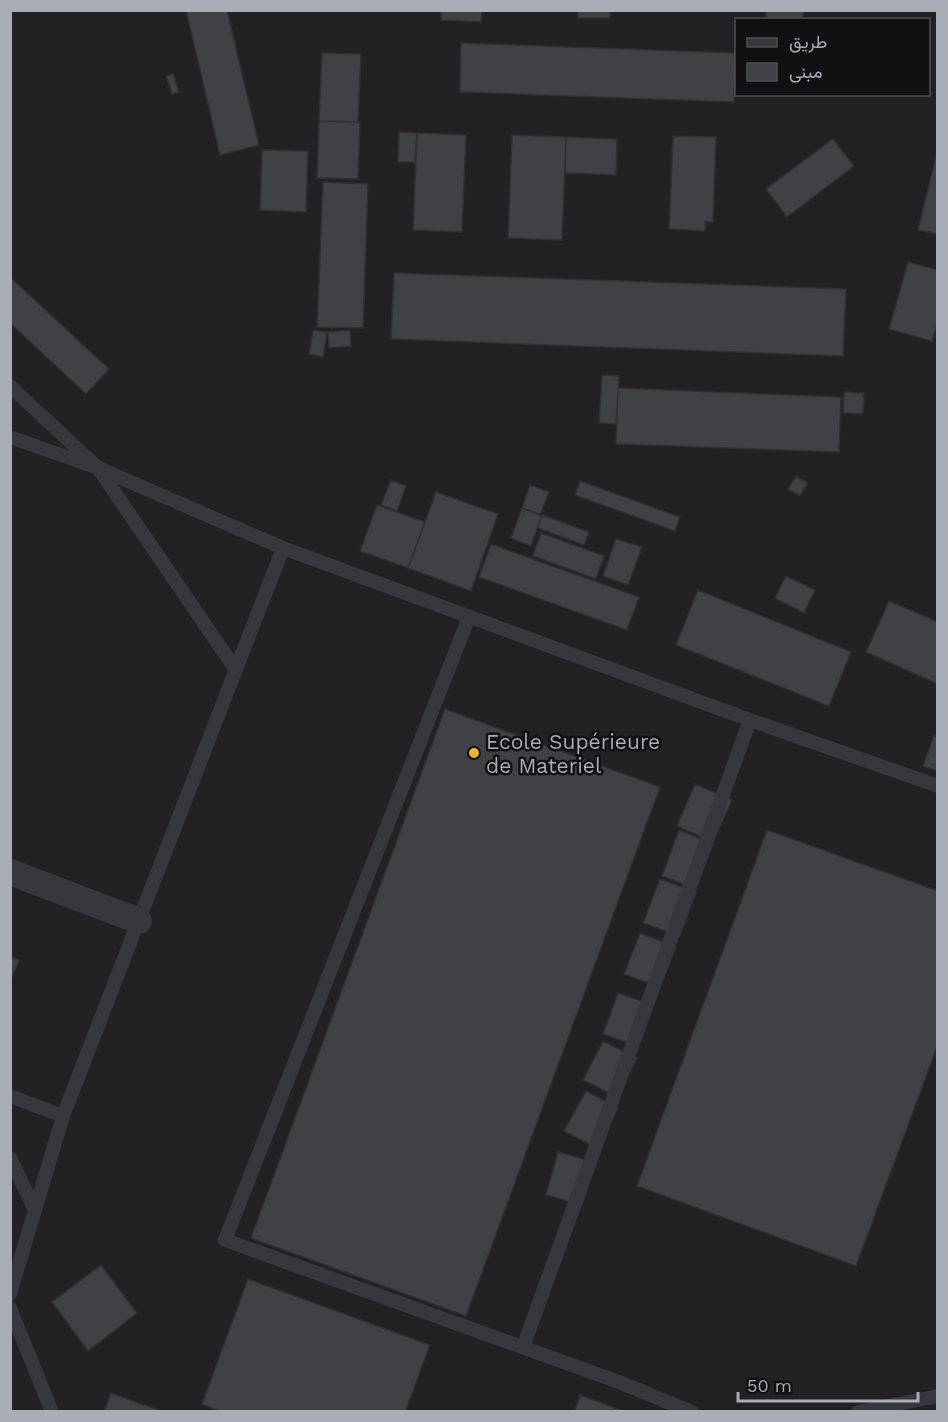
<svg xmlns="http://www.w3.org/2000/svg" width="948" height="1422" font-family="'Work Sans',Vazirmatn,sans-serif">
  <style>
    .built { fill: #222225; fill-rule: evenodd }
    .building { fill: #404145; stroke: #303034; stroke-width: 1.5 }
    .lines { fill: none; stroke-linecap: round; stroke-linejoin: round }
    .service { stroke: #37383d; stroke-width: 14 }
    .minor { stroke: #37383d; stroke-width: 26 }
    .poi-dot { fill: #f2b134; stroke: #111113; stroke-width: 2 }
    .labels { text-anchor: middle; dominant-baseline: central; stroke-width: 5; stroke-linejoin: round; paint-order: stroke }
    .poi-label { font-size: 21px; fill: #a8adb8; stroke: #111113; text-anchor: start }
  </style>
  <rect width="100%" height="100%" fill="#161618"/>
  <!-- built -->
  <path class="built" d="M11 11H937V1411H11ZM736 20H928V94H736Z"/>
  <!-- building -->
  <path class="building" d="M186 10H227L259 145 220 155Z
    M441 10H482L481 22 441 20Z
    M578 10H610V18H578Z
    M767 10H804L802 20H765Z
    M461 43 736 53 734 102 460 92Z
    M322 53 361 54 358 122 319 121Z
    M173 74 179 92 172 94 166 76Z
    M319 121 360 122 358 179 317 178Z
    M399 132 417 133 415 162H398Z
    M417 133 466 135 462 232 413 230Z
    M512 135 566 137 562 240 508 238Z
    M673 136 716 137 713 222H705V231L669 229Z
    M566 137 617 139 616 175 565 173Z
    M833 139 854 166 787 217 766 189Z
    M938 148V234L918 230Z
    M262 150 308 151 306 212 260 210Z
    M323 182 368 184 363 328 317 327Z
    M908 262 938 270V322L932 341 889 329Z
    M394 273 846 289 843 356 391 339Z
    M10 277 109 369 86 394 10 323Z
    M313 330 327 332 323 357 309 354Z
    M350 330 351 346 329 348 328 332Z
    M602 375 619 376 616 424 599 423Z
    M618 388 841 397 839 452 616 444Z
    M844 392 864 393 863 414 843 413Z
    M796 476 808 483 800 496 788 489Z
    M391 480 406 486 397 511 381 505Z
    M580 481 680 517 675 531 575 495Z
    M530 485 549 492 540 515 522 508Z
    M436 492 498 514 471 591 408 568Z
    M377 505 425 522 408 568 360 551Z
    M522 508 542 515 531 546 511 538Z
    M542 515 589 532 584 545 538 528Z
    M541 533 604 556 596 579 533 556Z
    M616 539 642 547 628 585 603 576Z
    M491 544 639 597 627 630 479 577Z
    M786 576 815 590 804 613 775 598Z
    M698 590 851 652 829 706 676 645Z
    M889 601 938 622V684L866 652Z
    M445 709 660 787 466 1316 251 1238Z
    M934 736 938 737V771L923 766Z
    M695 784 732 800 713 842 677 826Z
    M679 830 713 844 696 889 662 876Z
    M767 830 938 891V1044L856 1266 637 1186Z
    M660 879 696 892 680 936 643 923Z
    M640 933 676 947 660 987 624 974Z
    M10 956 19 960 10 982Z
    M618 993 653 1005 638 1046 603 1034Z
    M603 1041 637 1058 617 1097 583 1080Z
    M586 1091 618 1108 597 1148 564 1131Z
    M558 1152 594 1162 582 1205 546 1195Z
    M101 1265 137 1313 88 1351 52 1302Z
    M248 1279 430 1345 405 1412H221L202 1404Z
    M111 1393 164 1412H104Z
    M580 1395 626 1412H579L575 1410Z"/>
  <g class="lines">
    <!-- service -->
    <path class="service" d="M10 386 98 468 236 670
      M10 437 98 468 283 548 750 720 938 786
      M469 617 225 1240 619 1382 692 1412
      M10 1096 63 1116
      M10 1158 35 1210
      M10 1294 63 1116 283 548
      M10 1308 52 1412
      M523 1347 750 720
      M858 1412 938 1396"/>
    <!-- minor -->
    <path class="minor" d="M10 872 139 921"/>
  </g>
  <!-- markers -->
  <circle class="poi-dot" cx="474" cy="753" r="6"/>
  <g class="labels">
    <!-- poi labels -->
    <g class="poi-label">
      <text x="486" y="741">Ecole Supérieure<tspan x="486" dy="24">de Materiel</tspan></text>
    </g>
  </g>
  <!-- border -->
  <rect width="948" height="1422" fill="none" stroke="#a8adb8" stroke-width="24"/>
  <!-- legend -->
  <rect x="735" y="18" width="195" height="78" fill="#111113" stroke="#4d4f55" stroke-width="1.5"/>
  <rect x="747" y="38" width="30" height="9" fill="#37383d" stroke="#4d4f55" stroke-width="1.5"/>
  <text x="789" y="48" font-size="18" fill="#a8adb8">طريق</text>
  <rect x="747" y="63" width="30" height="18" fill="#404145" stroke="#4d4f55" stroke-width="1.5"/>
  <text x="789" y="78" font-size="18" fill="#a8adb8">مبنى</text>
  <!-- scale -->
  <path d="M738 1392v9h180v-9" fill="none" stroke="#a8adb8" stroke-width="3"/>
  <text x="747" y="1392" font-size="18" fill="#a8adb8" stroke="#111113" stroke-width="4.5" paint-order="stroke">50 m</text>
</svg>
